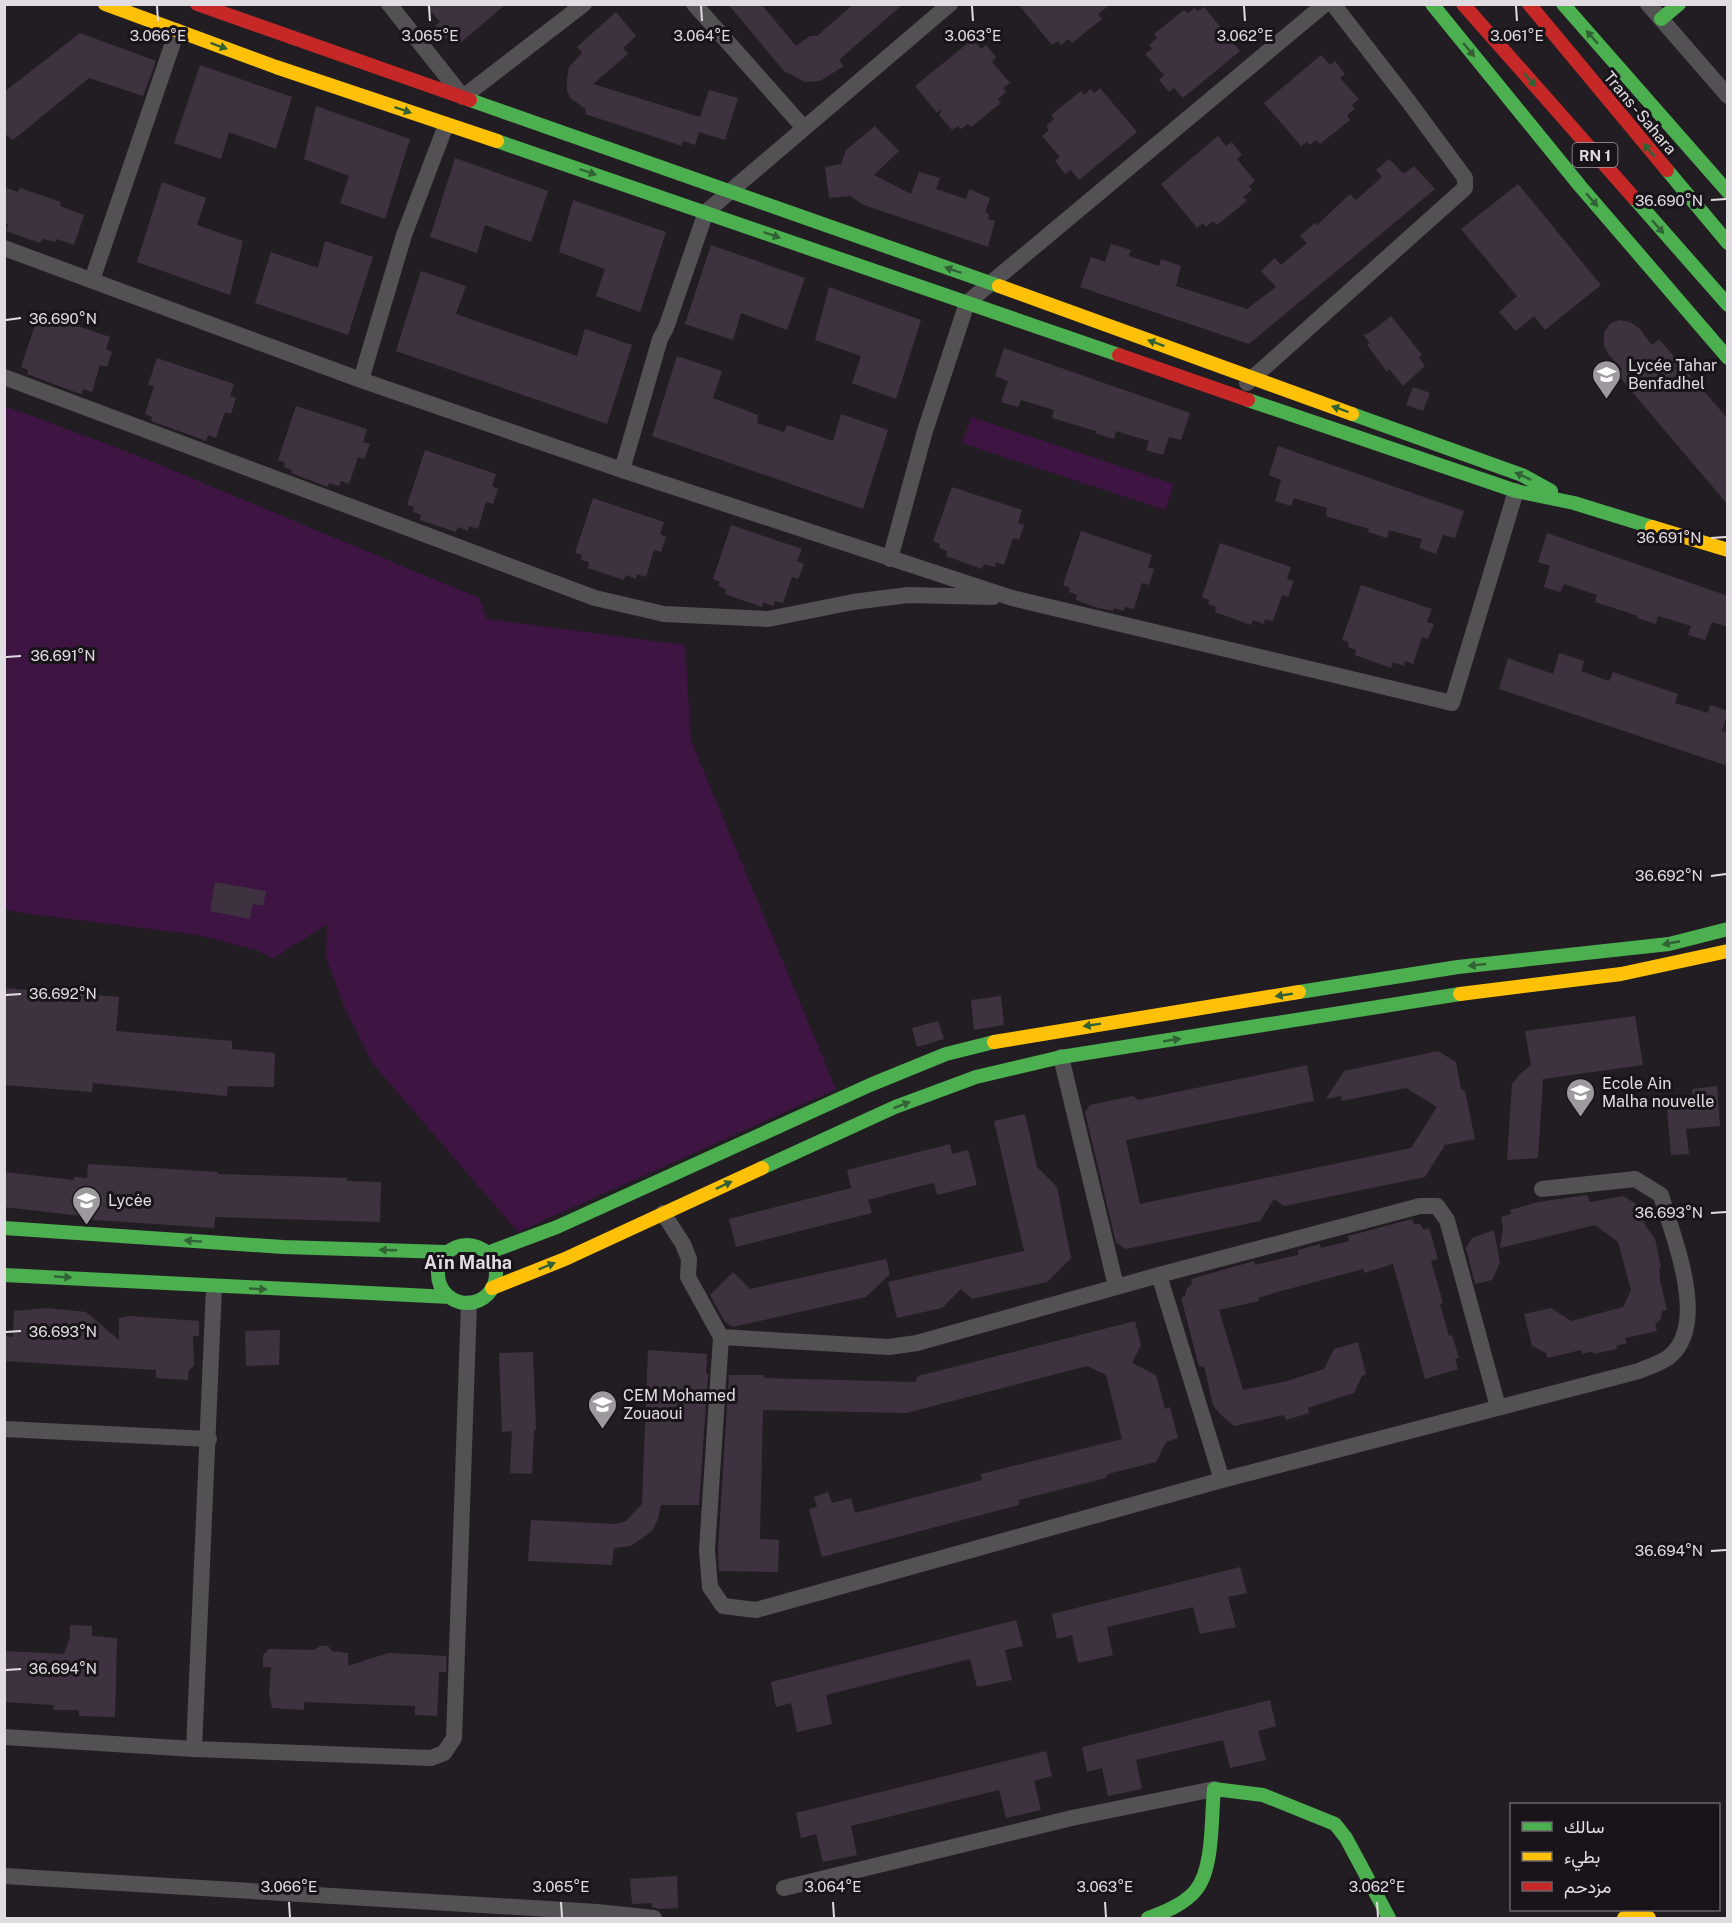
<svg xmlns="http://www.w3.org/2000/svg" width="1732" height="1923" font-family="'Public Sans',Vazirmatn,sans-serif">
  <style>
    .green { fill: #3d1442 }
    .building { fill: #3f3240 }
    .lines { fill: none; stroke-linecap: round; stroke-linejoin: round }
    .street { stroke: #535153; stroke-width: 16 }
    .fast { stroke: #4caf50; stroke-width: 14 }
    .slow { stroke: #ffc107; stroke-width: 14 }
    .jam { stroke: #c62828; stroke-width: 14 }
    .oneway { fill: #326135 }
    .ticks { fill: none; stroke: #e1dce1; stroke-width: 2 }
    .labels { text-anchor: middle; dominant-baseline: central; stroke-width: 6; stroke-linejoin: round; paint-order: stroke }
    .shield { fill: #19131a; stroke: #a5a0a5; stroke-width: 1.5 }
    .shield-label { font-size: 15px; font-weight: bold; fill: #e1dce1 }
    .street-label { font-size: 16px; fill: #e1dce1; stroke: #19131a }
    .poi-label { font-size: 16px; fill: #e1dce1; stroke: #19131a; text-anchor: start }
    .neighbourhood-label { font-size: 18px; font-weight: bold; fill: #e1dce1; stroke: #19131a }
    .ticks-label { font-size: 15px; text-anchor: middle; fill: #e1dce1; stroke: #19131a; stroke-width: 6; stroke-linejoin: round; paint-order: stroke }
  </style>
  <rect width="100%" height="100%" fill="#221d22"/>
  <!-- green -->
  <path class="green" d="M5 406 136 455 479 598 487 619 685 645 691 741 836 1089 518 1232 373 1064 343 1004 326 957 327 924 273 959 256 950 198 935 22 913 5 909Z
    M971 417 1174 484 1165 510 962 443Z"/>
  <!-- building -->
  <path class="building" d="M425 4H506L459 44 451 34 445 39 435 26 440 22Z
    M728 4H761L796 46 810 36H817L854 4H903L839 60 844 66 820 81 805 82 784 71Z
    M1018 4H1111L1098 14 1102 19 1072 43 1068 39 1061 45 1058 41 1052 45Z
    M1204 7 1240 51 1183 98 1174 88 1169 92 1159 80 1164 75 1145 54 1152 49 1149 45 1157 38 1154 34 1184 10 1188 13 1194 8 1198 11Z
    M616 12 636 36 623 48 628 54 593 84 700 117 709 90 738 98 725 140 699 132 695 145 683 141 682 146 585 114 586 109 571 99 567 91V79L569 67 582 53 577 47Z
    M80 33 156 61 143 96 89 78 13 140 4 133V92Z
    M973 39 981 49 986 45 996 57 992 62 1010 83 1003 88 1006 92 998 99 1001 103 971 127 968 124 961 129 958 126 952 130 939 115 942 108 937 113 915 86Z
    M1321 55 1330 65 1335 61 1345 74 1340 78 1359 99 1352 105 1355 109 1347 115 1350 120 1320 144 1316 140 1310 145 1307 142 1301 146 1264 103Z
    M200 65 292 97 276 149 229 132 221 159 174 143Z
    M1100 88 1137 132 1079 180 1071 170 1065 174 1055 161 1060 157 1042 136 1049 130 1046 126 1054 119 1051 115 1081 91 1084 95 1091 89 1094 93Z
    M316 106 410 139 385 219 340 203 349 176 304 159Z
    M875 126 899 151 874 175 911 194 919 172 940 178 936 189 966 199 969 189 990 198 985 212 989 214 988 219 995 221 988 247 864 205 850 196 829 198 825 167 841 164 846 150Z
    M1218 136 1226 146 1232 142 1242 155 1237 159 1255 181 1249 186 1252 190 1243 197 1247 201 1217 225 1213 221 1206 227 1203 223 1197 228 1161 184Z
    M455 158 548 191 531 242 485 225 477 253 430 237Z
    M1389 159 1404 174 1414 166 1435 189 1249 344 1080 287 1091 257 1105 262 1111 244 1131 250 1129 256 1159 266 1161 259 1181 266 1176 286 1247 309 1276 287 1261 271 1275 258 1281 265 1307 243 1300 236 1315 223 1317 225 1350 194 1356 200 1382 177 1376 170Z
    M162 182 206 198 197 225 243 241 230 295 137 262Z
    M1518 184 1601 285 1545 330 1534 316 1516 331 1499 312 1517 296 1461 229Z
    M4 187 18 192 20 188 61 202 60 206 84 215 74 245 57 239 55 242 43 239 40 243 6 231 8 224 4 223Z
    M573 200 666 232 640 312 596 296 605 269 559 252Z
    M325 241 373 257 348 335 255 303 271 252 318 268Z
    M711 245 805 278 787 330 741 313 733 340 685 324Z
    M421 271 466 286 456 314 577 356 585 329 632 345 607 424 396 351Z
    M829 287 921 320 896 399 852 383 861 356 815 340Z
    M39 313 110 337 106 349 112 352 107 367 100 365 92 392 83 389 82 394 72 391 27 374 28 370 21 367Z
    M1391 316 1422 355 1419 357 1425 366 1403 386 1389 369 1387 372 1367 345 1370 343 1363 335 1371 332Z
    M1620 320 1630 322 1639 328 1652 345 1659 339 1728 419V505L1617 374 1622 369 1609 355 1604 346V332L1611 323Z
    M1004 348 1190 413 1181 440 1169 437 1163 455 1146 450 1149 441 1116 431 1114 439 1095 433 1096 431 1052 418 1054 410 1021 400 1018 407 1001 402 1008 381 995 376Z
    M677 356 722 371 713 398 758 415 757 423 784 432 787 425 833 441 841 414 888 430 863 509 652 436Z
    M157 358 234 384 230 396 236 398 231 414 225 412 216 438 208 435 206 441 196 437 151 421 152 417 145 414 154 386 148 385Z
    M1413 387 1430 393 1423 411 1406 405Z
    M296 406 367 429 363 442 370 444 364 459 358 457 349 484 341 481 339 486 329 483 328 487 291 473 292 470 284 467 285 463 278 460Z
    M1278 446 1464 511 1455 538 1443 535 1436 554 1419 548 1422 539 1389 530 1387 538 1368 532 1369 529 1326 516 1327 508 1294 498 1291 506 1275 501 1281 480 1269 475Z
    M425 450 496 474 492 486 498 489 493 504 486 502 478 529 469 526 468 531 458 527 456 532 420 520 421 515 413 512 414 507 407 505Z
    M952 487 1022 510 1018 523 1024 525 1019 540 1013 538 1004 565 996 562 995 567 984 564 982 569 946 556 947 551 939 548 940 544 933 541Z
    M593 498 664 522 660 534 666 537 661 552 654 550 646 577 637 574 636 579 626 575 624 580 588 568 589 562 581 560 582 555 575 553Z
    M731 525 802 549 797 561 804 564 798 579 792 577 783 603 775 601 773 606 763 602 762 607 725 594 726 589 718 586 720 582 713 579Z
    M1081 531 1152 555 1148 567 1154 569 1149 585 1142 583 1134 609 1125 607 1124 611 1114 608 1113 611 1095 607 1076 600 1077 595 1069 592 1070 588 1063 585Z
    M1547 533 1728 596V627L1712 622 1705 640 1688 635 1691 626 1658 616 1656 624 1637 618 1638 616 1595 602 1597 595 1564 584 1560 592 1544 587 1550 566 1538 562Z
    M1220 543 1291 567 1287 579 1294 581 1288 597 1282 595 1273 621 1265 619 1264 624 1253 620 1251 625 1215 612 1216 607 1208 604 1209 600 1202 597Z
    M1361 585 1432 609 1427 622 1434 624 1428 639 1422 637 1413 664 1405 661 1404 666 1393 662 1391 668 1355 655 1356 650 1348 647 1349 642 1342 640Z
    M1559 653 1584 661 1581 671 1609 681 1613 672 1678 694 1675 703 1708 713 1710 705 1728 711 1722 731 1728 732V766L1499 689 1508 658 1553 674Z
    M215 882 266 891 263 906 253 904 250 919 210 911Z
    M4 988 119 997 116 1031 232 1041V1049L275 1053 274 1087 228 1086 227 1096 93 1083 92 1092 4 1085Z
    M1001 996 1004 1025 974 1030 971 1000Z
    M1635 1016 1643 1065 1543 1079 1538 1158 1507 1160 1512 1084 1519 1075 1531 1065 1525 1031Z
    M938 1021 944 1039 917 1047 912 1028Z
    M1438 1051 1456 1062 1461 1089 1465 1091 1475 1139 1445 1145 1425 1177 1284 1206 1274 1199 1260 1221 1126 1249 1116 1243 1085 1112 1090 1105 1133 1096 1138 1100 1307 1065 1314 1101 1126 1140 1140 1204 1411 1148 1437 1107 1406 1088 1342 1101 1341 1096 1326 1099 1344 1071Z
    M1717 1086 1720 1126 1686 1129 1689 1154 1671 1155 1667 1109 1694 1106 1692 1089Z
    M1025 1114 1037 1167 1057 1187 1071 1258 1047 1282 972 1299 961 1289 942 1308 897 1318 888 1282 1024 1251 994 1121Z
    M950 1144 952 1154 968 1150 977 1185 937 1195 934 1183 912 1188 868 1200 872 1213 736 1247 729 1219 851 1188 847 1170Z
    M88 1164 218 1172V1174L347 1178V1181L381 1182 380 1222 215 1217 214 1228 81 1219V1216L4 1207V1172L74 1180V1177L87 1178Z
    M1587 1195 1590 1202 1623 1196 1638 1205 1645 1225 1655 1239 1661 1267 1659 1268 1660 1280 1667 1310 1662 1311 1661 1319 1655 1324 1657 1331 1625 1338 1627 1343 1616 1346 1617 1349 1593 1354V1351L1582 1354 1581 1350 1547 1358 1546 1353 1532 1346 1524 1314 1551 1308 1571 1321 1623 1307 1631 1290 1618 1242 1595 1225 1500 1248 1503 1227 1501 1217 1511 1214 1510 1210 1538 1202Z
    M1412 1219 1414 1224H1420L1424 1230 1429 1228 1438 1259 1431 1261 1443 1303 1440 1304 1449 1336 1452 1335 1459 1358 1455 1359 1458 1369 1425 1379 1393 1264 1364 1273 1363 1269 1274 1293 1258 1298 1259 1301 1219 1310 1243 1390 1287 1381 1324 1369 1334 1349 1358 1342 1366 1374 1362 1376 1354 1393 1316 1405 1308 1408 1309 1413 1286 1420 1284 1415 1234 1426 1220 1414 1213 1405 1204 1366 1199 1367 1181 1297 1185 1296 1187 1288 1192 1284 1191 1279 1254 1261 1255 1265 1298 1255V1250L1320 1244 1321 1248 1349 1241 1348 1236Z
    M1494 1230 1500 1263 1492 1280 1475 1284 1466 1248 1472 1238Z
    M886 1259 890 1274 866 1297 733 1327 725 1322 710 1295 733 1272 750 1289Z
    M47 1308 86 1312 119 1340V1318L130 1316 199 1321V1336H193L194 1366 189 1370 188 1380 156 1378V1370L4 1361V1336L13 1337 14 1311Z
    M1135 1321 1141 1345 1132 1363 1156 1375 1165 1409 1170 1407 1178 1438 1166 1442 1156 1462 1108 1474 1106 1478 1019 1500V1505L822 1557 809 1509 817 1507 814 1497 828 1492 832 1503 851 1498 855 1513 982 1480 981 1474 1122 1439 1106 1375 1087 1366 906 1413 763 1410 760 1539 779 1540 778 1572 719 1571 718 1550 729 1375H764V1378L915 1382 918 1376Z
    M280 1330 279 1365 246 1366 245 1331Z
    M648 1350 707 1354 706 1374H708L699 1505H661L658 1519 652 1531 631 1546 614 1548 612 1565 528 1561 531 1520 616 1524 626 1521 642 1504Z
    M533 1352 536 1430H534L532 1474 510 1473 512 1431 502 1432 499 1353Z
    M1240 1567 1247 1593 1228 1597 1236 1627 1200 1634 1193 1607 1107 1627 1113 1655 1078 1663 1072 1635 1057 1639 1052 1614Z
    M1016 1620 1023 1646 1005 1650 1012 1680 977 1687 970 1659 826 1695 832 1724 797 1732 791 1703 776 1707 771 1682Z
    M70 1625 92 1626V1636L117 1638 115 1717 79 1716V1710H53L54 1705 4 1702V1651L64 1654 70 1637Z
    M320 1646H328L332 1651 348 1653V1666L388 1653 446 1656V1672H439L437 1716 415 1715V1706L304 1702V1710L272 1708 269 1693 271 1667H263V1655L269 1649 314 1650Z
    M1270 1700 1276 1726 1258 1731 1266 1760 1230 1768 1223 1740 1136 1760 1142 1789 1108 1796 1102 1768 1087 1772 1082 1747Z
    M1046 1751 1052 1776 1034 1781 1041 1810 1006 1818 999 1790 851 1826 857 1855 823 1862 816 1834 801 1838 796 1813Z
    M677 1876 678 1908 659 1909 652 1907V1903L632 1904 630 1879Z"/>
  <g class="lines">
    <!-- street -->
    <path class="street" d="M389 4 463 97 584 4
      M694 4 804 128
      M1648 4 1728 96
      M4 248 361 380 622 470 1012 598 1452 703 1516 491
      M92 280 177 31
      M4 377 595 598 664 614 768 619 853 602 908 595 993 597
      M361 380 404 235 446 125
      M1247 383 1465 188V178L1409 102 1333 4
      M622 470 660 339 666 328 706 212 950 4
      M890 559 925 431 967 303 1325 4
      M1061 1057 1116 1286
      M663 1213 683 1244 689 1259 688 1277 721 1337 707 1550 710 1587 723 1606 756 1610 1222 1480 1639 1371C1648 1367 1661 1363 1669 1357 1710 1324 1673 1238 1661 1195L1635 1179 1542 1189
      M1159 1275 1222 1480
      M721 1337 889 1347 917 1343 1159 1275 1420 1206H1437L1447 1220 1498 1407
      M4 1429 209 1439
      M4 1737 194 1749 431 1758 444 1753 454 1738 469 1303
      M194 1749 214 1287
      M4 1876 597 1912 654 1918
      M784 1888 1072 1818 1214 1789"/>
    <!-- fast -->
    <path class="fast" d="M1432 4 1580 186 1728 358
      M1563 4 1728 192
      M1661 19 1679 4
      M470 100 999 286
      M497 141 1119 355
      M1667 170 1728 243
      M1634 198 1728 305
      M1248 400 1516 491 1574 503 1652 527
      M1352 414 1522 475 1551 491
      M1299 992 1458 967 1669 944 1728 929
      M762 1168 895 1107 976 1077 1061 1057 1460 994
      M4 1228 283 1247 446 1252
      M438 1274a29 29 0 1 1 58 0a29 29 0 1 1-58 0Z
      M487 1253 557 1227 870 1085 946 1054 994 1042
      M4 1275 450 1297
      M1148 1918C1165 1912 1185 1904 1196 1890 1214 1868 1211 1817 1214 1789L1263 1795 1335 1824 1346 1838 1389 1918"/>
    <!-- slow -->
    <path class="slow" d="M105 4 276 67 497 141
      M999 286 1352 414
      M1652 527 1728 550
      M1460 994 1621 974 1728 951
      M994 1042 1299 992
      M492 1288 565 1259 762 1168
      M1624 1918H1649"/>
    <!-- jam -->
    <path class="jam" d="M197 4 470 100
      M1463 4 1634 198
      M1529 4 1667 170
      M1119 355 1248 400"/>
  </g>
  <!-- one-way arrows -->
  <defs><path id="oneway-solid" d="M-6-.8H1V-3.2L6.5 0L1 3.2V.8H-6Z" transform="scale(1.5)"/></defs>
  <g class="oneway">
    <use href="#oneway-solid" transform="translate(1592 37) rotate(-131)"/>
    <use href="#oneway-solid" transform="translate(219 46) rotate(20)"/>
    <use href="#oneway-solid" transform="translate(1469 50) rotate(51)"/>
    <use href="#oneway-solid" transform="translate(1530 80) rotate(49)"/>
    <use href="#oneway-solid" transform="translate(403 110) rotate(19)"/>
    <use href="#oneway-solid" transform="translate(1649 150) rotate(-130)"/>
    <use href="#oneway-solid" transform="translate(588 172) rotate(19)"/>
    <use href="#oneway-solid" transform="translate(1592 200) rotate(49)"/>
    <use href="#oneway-solid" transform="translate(1658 227) rotate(49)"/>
    <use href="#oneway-solid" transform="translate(772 235) rotate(19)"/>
    <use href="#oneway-solid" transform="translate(953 270) rotate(-161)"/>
    <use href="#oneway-solid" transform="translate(1156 343) rotate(-160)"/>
    <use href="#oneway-solid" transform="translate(1340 409) rotate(-160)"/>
    <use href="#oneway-solid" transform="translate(1523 476) rotate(-155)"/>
    <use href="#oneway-solid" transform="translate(1671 943) rotate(169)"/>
    <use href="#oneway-solid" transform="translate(1477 965) rotate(174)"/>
    <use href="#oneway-solid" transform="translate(1284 995) rotate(171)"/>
    <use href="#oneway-solid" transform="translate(1092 1025) rotate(171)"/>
    <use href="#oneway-solid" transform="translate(1172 1040) rotate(-9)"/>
    <use href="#oneway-solid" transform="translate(902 1105) rotate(-21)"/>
    <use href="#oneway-solid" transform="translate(724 1185) rotate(-25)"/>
    <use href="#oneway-solid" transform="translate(193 1241) rotate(-176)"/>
    <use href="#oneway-solid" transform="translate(388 1250) rotate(-178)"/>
    <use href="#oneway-solid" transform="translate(547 1266) rotate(-22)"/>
    <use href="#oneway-solid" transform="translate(63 1277) rotate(3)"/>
    <use href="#oneway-solid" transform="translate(258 1289) rotate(3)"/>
  </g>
  <!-- ticks -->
  <path class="ticks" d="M157 6 158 21M429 6 430 21M701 6 702 21M972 6 973 21M1244 6 1245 21M1516 6 1517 21M1711 200 1726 199M6 320 21 318M1711 538 1726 537M6 657 21 656M1711 876 1726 874M6 995 21 994M1711 1213 1726 1212M6 1332 21 1331M1711 1551 1726 1550M6 1670 21 1669M289 1902 290 1917M561 1902 562 1917M833 1902 834 1917M1105 1902 1106 1917M1377 1902 1378 1917"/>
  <!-- icons -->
  <defs>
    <symbol id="school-pin" viewBox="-11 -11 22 30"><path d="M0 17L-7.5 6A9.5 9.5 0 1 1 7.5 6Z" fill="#9e999e" stroke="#19131a"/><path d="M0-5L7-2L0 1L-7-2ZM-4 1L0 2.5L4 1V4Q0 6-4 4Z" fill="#fff"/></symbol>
  </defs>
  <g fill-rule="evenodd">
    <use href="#school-pin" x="1590" y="358" width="33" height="45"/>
    <use href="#school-pin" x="1564" y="1076" width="33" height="45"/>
    <use href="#school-pin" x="70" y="1184" width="33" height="45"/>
    <use href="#school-pin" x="586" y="1388" width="33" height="45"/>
  </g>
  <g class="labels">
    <!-- shield labels -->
    <rect class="shield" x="1572.5" y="143" width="45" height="24" rx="4.5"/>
    <g class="shield-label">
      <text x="1595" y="155">RN 1</text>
    </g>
    <!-- street labels -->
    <g class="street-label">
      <text transform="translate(1640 113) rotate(50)">Trans - Sahara</text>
    </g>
    <!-- poi labels -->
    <g class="poi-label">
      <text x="1628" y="365">Lycée Tahar<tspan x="1628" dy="18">Benfadhel</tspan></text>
      <text x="1602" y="1083">Ecole Ain<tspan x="1602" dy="18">Malha nouvelle</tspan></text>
      <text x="108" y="1200">Lycėe</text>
      <text x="623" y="1395">CEM Mohamed<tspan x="623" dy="18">Zouaoui</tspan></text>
    </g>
    <!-- neighbourhood labels -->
    <g class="neighbourhood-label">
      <text x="468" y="1262">Aïn Malha</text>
    </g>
  </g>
  <g class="ticks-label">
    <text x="158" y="41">3.066°E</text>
    <text x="430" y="41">3.065°E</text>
    <text x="702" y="41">3.064°E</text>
    <text x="973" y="41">3.063°E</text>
    <text x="1245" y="41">3.062°E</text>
    <text x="1517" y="41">3.061°E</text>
    <text x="1669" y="206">36.690°N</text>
    <text x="63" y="324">36.690°N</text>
    <text x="1669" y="543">36.691°N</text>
    <text x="63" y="661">36.691°N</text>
    <text x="1669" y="881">36.692°N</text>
    <text x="63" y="999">36.692°N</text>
    <text x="1669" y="1218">36.693°N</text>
    <text x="63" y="1337">36.693°N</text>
    <text x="1669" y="1556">36.694°N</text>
    <text x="63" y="1674">36.694°N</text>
    <text x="289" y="1892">3.066°E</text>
    <text x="561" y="1892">3.065°E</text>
    <text x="833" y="1892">3.064°E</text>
    <text x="1105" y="1892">3.063°E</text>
    <text x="1377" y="1892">3.062°E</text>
  </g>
  <!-- border -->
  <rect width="1732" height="1923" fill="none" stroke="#e1dce1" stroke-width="12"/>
  <!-- legend -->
  <rect x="1510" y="1803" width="210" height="108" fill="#19131a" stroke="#69636a" stroke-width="1.5"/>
  <rect x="1522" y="1822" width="30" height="9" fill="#4caf50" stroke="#69636a" stroke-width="1.5"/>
  <text x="1564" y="1833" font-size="18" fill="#e1dce1">سالك</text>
  <rect x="1522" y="1852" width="30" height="9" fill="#ffc107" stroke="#69636a" stroke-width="1.5"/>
  <text x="1564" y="1863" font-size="18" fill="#e1dce1">بطيء</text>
  <rect x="1522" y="1882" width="30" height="9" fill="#c62828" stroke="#69636a" stroke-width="1.5"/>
  <text x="1564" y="1893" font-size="18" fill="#e1dce1">مزدحم</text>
</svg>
